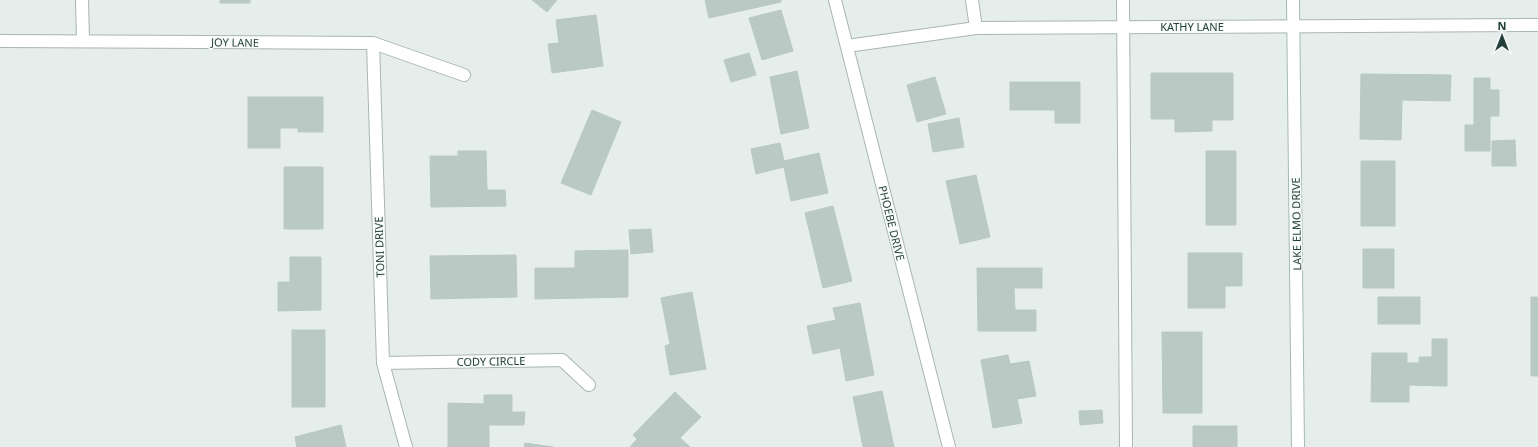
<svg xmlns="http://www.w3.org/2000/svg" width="1538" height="447" font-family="'Noto Sans',sans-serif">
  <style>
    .building { fill: #bbc9c5; stroke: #b8c8c3 }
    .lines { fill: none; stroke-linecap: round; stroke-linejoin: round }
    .lane-casing { stroke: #a8b6b4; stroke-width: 14 }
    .street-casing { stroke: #a8b6b4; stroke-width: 14 }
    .secondary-casing { stroke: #a4bab5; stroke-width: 14 }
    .lane { stroke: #fff; stroke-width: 12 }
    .street { stroke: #fff; stroke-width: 12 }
    .secondary { stroke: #fff; stroke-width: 12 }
    .labels { text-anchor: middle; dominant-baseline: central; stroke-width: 3; stroke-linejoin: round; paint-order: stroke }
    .street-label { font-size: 11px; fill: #25403c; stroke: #f7fbf9 }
  </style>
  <rect width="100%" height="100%" fill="#e6eeec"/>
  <!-- building -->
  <path class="building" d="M220 0H250V3H220Z
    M532 0H557L547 12Z
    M705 0H781V2L709 18Z
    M781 10 793 51 762 60 749 18Z
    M596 15 603 66 552 73 548 44 559 43 556 20Z
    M749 53 756 75 731 82 724 60Z
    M797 71 809 128 781 134 770 77Z
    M1151 73H1233V120H1212V131L1175 132V119H1151Z
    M1361 74 1451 75 1450 101 1402 100 1401 140 1360 139Z
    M935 77 946 114 917 122 907 85Z
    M1474 78H1490V90H1499V116H1490V151H1465V125H1474Z
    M1010 82H1080V123H1055V110H1010Z
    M248 97H323V132H298V128H280V148H248Z
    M592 110 621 122 591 195 561 183Z
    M959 118 964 147 933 152 928 124Z
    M1515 140 1516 166H1492V141Z
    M780 143 784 161 819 153 828 193 791 201 784 167 756 174 751 149Z
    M458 151H486L487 190H505L506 206 431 207 430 156H458Z
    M1206 151H1236V225H1206Z
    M1361 161H1395V226H1361Z
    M284 167H323V229H284Z
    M976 175 990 237 960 244 946 181Z
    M833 206 852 281 823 288 805 213Z
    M651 229 653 252 631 254 629 230Z
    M1363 249H1394V288H1363Z
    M628 250V297L535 299V268H575V251Z
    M1188 253H1242V286H1225V308H1188Z
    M516 255 517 297 431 299 430 256Z
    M290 257H321V310L278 311V282H290Z
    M977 268H1042V288H1014L1015 310H1036V331H978Z
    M692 292 706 369 670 375 665 346 670 344 661 298Z
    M1378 297H1420V324H1378Z
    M1531 297H1538V376H1531Z
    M860 303 874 375 846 381 840 348 813 354 807 326 836 320 833 308Z
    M292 330H325V407H292Z
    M1162 332H1202V413H1163Z
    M1432 339H1447V386L1409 385V402H1371L1372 353H1407V363H1419V357H1432Z
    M1008 355 1010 364 1029 361 1036 396 1017 399 1022 423 993 428 981 360Z
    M882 391 894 447H863L853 397Z
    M675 392 701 417 680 438 690 447H630L637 439 633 435Z
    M484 395H512V412H525L524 425H489V447H448V403L484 404Z
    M1102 410 1103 423 1080 425 1079 411Z
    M341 425 346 447H297L295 437Z
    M1193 426H1237V447H1193Z
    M525 443 553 447H524Z"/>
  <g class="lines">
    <defs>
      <path id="lane" d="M1123 0 1126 447"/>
      <path id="street" d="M82 0 83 40
        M835 0 949 447
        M972 0 976 28
        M0 41 373 43 464 75
        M373 43 383 363 406 447
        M847 46 976 28 1538 25
        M383 363 562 360 589 385"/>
      <path id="secondary" d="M1293 0 1298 447"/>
    </defs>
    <!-- lane casing -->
    <use href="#lane" class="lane-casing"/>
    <!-- street casing -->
    <use href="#street" class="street-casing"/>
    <!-- secondary casing -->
    <use href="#secondary" class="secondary-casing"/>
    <!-- lane -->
    <use href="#lane" class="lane"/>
    <!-- street -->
    <use href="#street" class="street"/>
    <!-- secondary -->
    <use href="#secondary" class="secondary"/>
  </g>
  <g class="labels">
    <!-- street labels -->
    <g class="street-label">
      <text x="1192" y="26">KATHY LANE</text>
      <text transform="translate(235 42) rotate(1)">JOY LANE</text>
      <text transform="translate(892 223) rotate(76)">PHOEBE DRIVE</text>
      <text transform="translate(1296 224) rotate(-91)">LAKE ELMO DRIVE</text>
      <text transform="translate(379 247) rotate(-92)">TONI DRIVE</text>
      <text transform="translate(491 361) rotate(-1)">CODY CIRCLE</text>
    </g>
  </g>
  <!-- north arrow -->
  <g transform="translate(1502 36)" stroke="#f7fbf9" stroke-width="3" paint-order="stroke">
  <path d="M0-3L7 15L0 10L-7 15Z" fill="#25403c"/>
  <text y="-6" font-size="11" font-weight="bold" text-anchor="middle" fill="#25403c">N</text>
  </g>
</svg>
